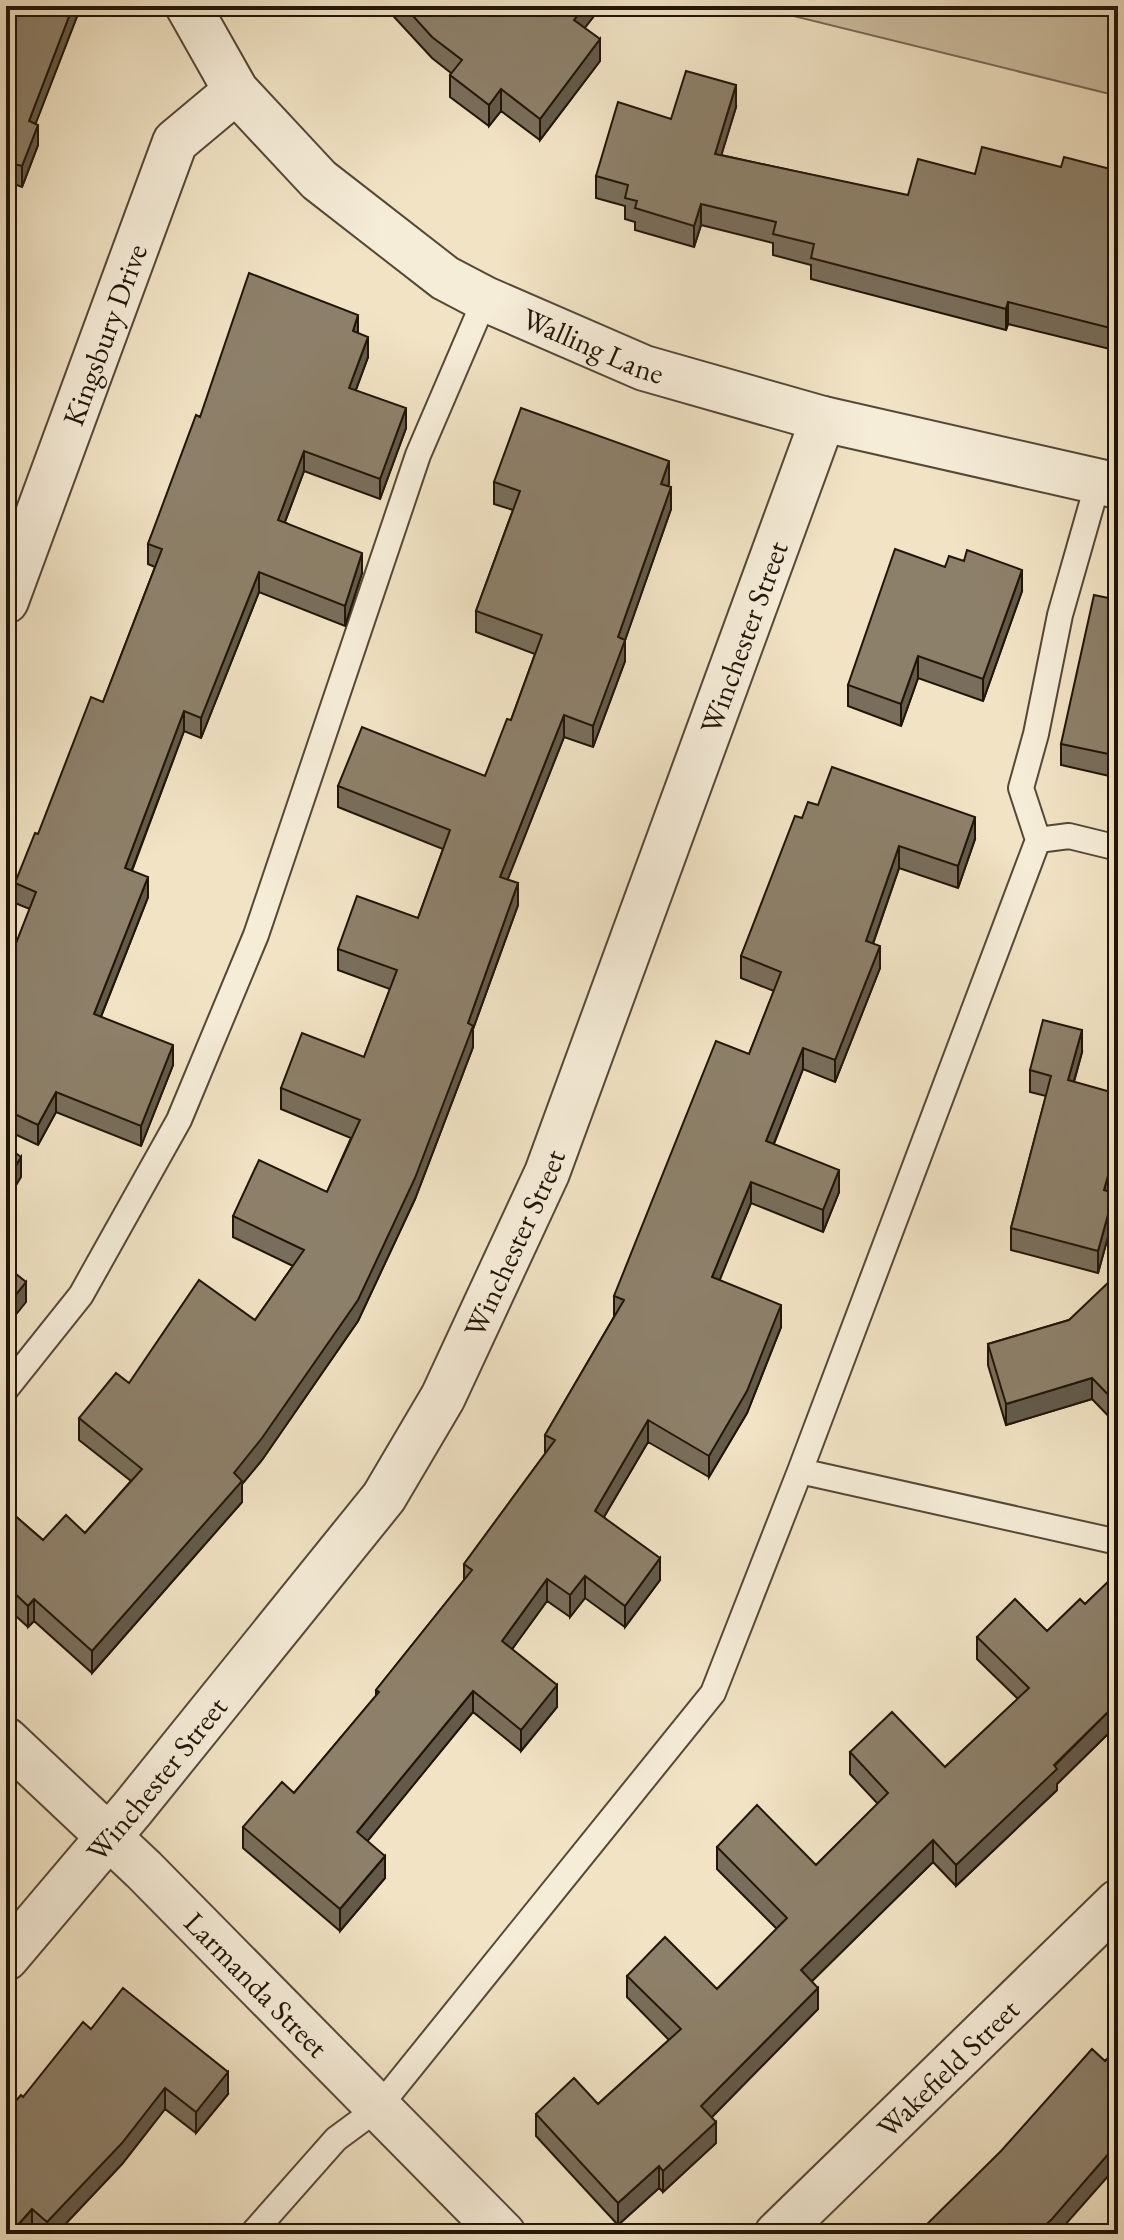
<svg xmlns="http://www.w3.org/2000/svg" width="1124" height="2240" font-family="'EB Garamond',serif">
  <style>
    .green { fill: #cec0a4; stroke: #786a56; stroke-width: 2 }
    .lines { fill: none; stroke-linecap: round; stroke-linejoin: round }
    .service-casing { stroke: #554837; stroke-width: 28 }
    .minor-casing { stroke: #554837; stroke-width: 48 }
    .tertiary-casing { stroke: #554837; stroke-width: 48 }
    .service { stroke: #f6edd9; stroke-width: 24 }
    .minor { stroke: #f6edd9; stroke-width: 44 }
    .tertiary { stroke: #f6edd9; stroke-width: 44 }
    .wall { fill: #796e5b; stroke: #211508; stroke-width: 2 }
    .shaded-wall { fill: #635a4a; stroke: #211508; stroke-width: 2 }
    .building { fill: #8d806a; stroke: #211508; stroke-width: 2 }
    .labels { text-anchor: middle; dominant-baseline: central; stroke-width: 8; stroke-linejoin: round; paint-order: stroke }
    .street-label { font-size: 30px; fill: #211508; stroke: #f6edd9 }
  </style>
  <rect width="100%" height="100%" fill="#f1e3c4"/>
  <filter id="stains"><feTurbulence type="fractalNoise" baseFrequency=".0025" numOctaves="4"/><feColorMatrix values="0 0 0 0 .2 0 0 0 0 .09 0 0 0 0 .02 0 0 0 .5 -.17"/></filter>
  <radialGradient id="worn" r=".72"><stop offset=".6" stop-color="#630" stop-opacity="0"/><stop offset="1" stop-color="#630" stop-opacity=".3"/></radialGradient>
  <!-- green -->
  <path class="green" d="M753 6H1118V96Z"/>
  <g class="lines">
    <defs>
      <path id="service" d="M1038 840 1021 788 1036 734 1060 615 1098 482
        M6 1389 81 1295 179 1120 256 935 418 455 485 299
        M800 1471 1118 1542
        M252 2234 336 2139 378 2108 713 1693 800 1471 1038 840 1069 836 1118 848"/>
      <g id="minor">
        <path id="s1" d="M6 601 175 142 236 91"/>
        <path id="s2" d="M6 1958 133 1808 384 1497 443 1397 547 1173 823 419"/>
        <path id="s3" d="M777 2234 1118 1902"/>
      </g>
      <g id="tertiary">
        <path id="s4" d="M188 6 236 91 319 180 445 278 485 299 644 368 823 419 1118 486"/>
        <path id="s5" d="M6 1740 144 1870 503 2234"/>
      </g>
    </defs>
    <!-- service casing -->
    <use href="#service" class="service-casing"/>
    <!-- minor casing -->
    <use href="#minor" class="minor-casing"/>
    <!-- tertiary casing -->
    <use href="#tertiary" class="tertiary-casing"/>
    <!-- service -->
    <use href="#service" class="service"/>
    <!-- minor -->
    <use href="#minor" class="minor"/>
    <!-- tertiary -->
    <use href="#tertiary" class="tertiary"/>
  </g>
  <!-- wall -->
  <path class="wall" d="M6 6H81L35 124 38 145 22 187 6 181Z
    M384 6H594V16L584 28 600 61 540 140 501 111 489 126 450 97V75L451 73 432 58Z
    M736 107 721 155 1118 242V351L1008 324 1006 330 811 279V265L773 255V243L701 225 694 247 635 230V222L625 219V206L596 198V176L671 119Z
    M358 333 368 357 356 390 406 428 380 499 304 471 285 522 362 573 345 626 259 592 201 738 184 731 132 871 148 897 101 1017 173 1065 141 1146 56 1112 38 1145 6 1130V969L30 909 15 903V883L103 702 155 567 148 564V544L200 417Z
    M494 482 669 483 668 487 671 509 625 640V661L593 747 564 737 507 880 518 905 473 1029V1047L415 1199 358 1321 262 1460 242 1484V1502L92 1673 34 1621 28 1627 6 1607V1508L43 1540 85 1533 131 1481 79 1440V1418L129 1383 255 1320 293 1266 233 1237V1216L327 1192 351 1138 281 1109V1088L364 1057 390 989 338 970V949L418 918 443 849 338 807V786L485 776 511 720 535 654 476 632V611L513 510 494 504Z
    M945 567 1022 591 983 701 918 678 901 726 848 706V685Z
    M1118 598V778L1061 765V744Z
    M818 805 975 839 958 888 899 868 873 944 880 968 835 1082 803 1069 774 1144 839 1192 823 1232 751 1203 719 1280 781 1327 747 1413 709 1477 648 1442 604 1517 660 1580 625 1627 585 1598 570 1617 547 1601 512 1649 557 1707 521 1751 473 1712 367 1841 385 1878 340 1931 243 1848V1827L294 1793 376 1696V1690L464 1580V1564L545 1454V1435L614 1317V1296L749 1054 774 991 741 978V956L802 818Z
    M1082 1052 1074 1082 1116 1136 1110 1192 1114 1215 1098 1273 1011 1250V1228L1046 1096 1030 1092V1070Z
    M1118 1286V1426L1092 1399 1006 1425 988 1365V1344L1069 1320Z
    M1118 1573V1728L1116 1726 1057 1784V1790L956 1886 933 1862 811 1981 818 2009 712 2117 716 2143 663 2192 659 2188 618 2225 536 2136V2114L598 2104 669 2040 627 1997V1976L717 1989 777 1929 717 1869V1847L816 1865 878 1804 850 1774V1752L945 1767 1018 1699 977 1659V1637L1047 1631 1085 1604Z
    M91 2029 228 2094 196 2133 165 2109 122 2164 56 2234H36L32 2230 29 2234H6L23 2097Z
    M1118 2048V2167L1105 2061Z"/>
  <!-- shaded-wall -->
  <path class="shaded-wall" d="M73 6H81L29 141V121Z
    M585 6H594V16L574 42V20Z
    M600 39V61L540 140V119Z
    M736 85V107L715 176V154Z
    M501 89V111L489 126V105Z
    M38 125V145L22 187V166Z
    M1118 199V220L1108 261V239Z
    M701 204V225L694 247V226Z
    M1008 302V324L1006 330V309Z
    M358 315V335L353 331Z
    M368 337V357L349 408V388Z
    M406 408V428L380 499V479Z
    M304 451V471L278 540V520Z
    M669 461V483L661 506V484Z
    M671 487V509L623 646 625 640V661L593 747V726L618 637Z
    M362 553V573L345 626V606Z
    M1022 570V591L983 701V679Z
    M259 572V592L201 738V718Z
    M918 656V678L901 726V704Z
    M184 711V731L125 888V868Z
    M564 715V737L500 899V877Z
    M975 817V839L958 888V866Z
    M899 846V868L866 963V941Z
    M148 877V897L94 1034V1014Z
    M518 883V905L473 1029V1047L415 1199 358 1321 262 1460 242 1484V1502L92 1673V1651L234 1473 468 1023Z
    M880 946V968L835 1082V1060Z
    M1082 1030V1052L1068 1102V1080Z
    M173 1045V1065L141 1146V1126Z
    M803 1048V1069L766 1163V1141Z
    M56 1092V1112L38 1145V1125Z
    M1118 1105V1127L1110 1156V1134Z
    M1118 1140V1161L1104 1212V1190Z
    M21 1157V1177L6 1202V1182Z
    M839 1170V1192L823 1232V1210Z
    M751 1182V1203L712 1299V1277Z
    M1114 1193V1215L1098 1273V1251Z
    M26 1282V1302L6 1327V1307Z
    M781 1305V1327L747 1413 709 1477V1456Z
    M1092 1378V1399L1006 1425V1404Z
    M648 1420V1442L595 1532V1511Z
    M660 1558V1580L625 1627V1606Z
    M585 1576V1598L570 1617V1595Z
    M547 1579V1601L502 1663V1641Z
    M34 1599V1621L28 1627V1606Z
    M557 1685V1707L521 1751V1730Z
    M473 1691V1712L357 1854V1832Z
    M1116 1704V1726L1057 1784V1790L956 1886V1865Z
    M933 1840V1862L801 1992V1970Z
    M385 1856V1878L340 1931V1909Z
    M818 1988V2009L701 2128V2106Z
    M228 2072V2094L196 2133V2112Z
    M165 2088V2109L122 2164 56 2234H47V2222Z
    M716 2122V2143L663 2192V2171Z
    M1117 2144V2166L1057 2234H1036Z
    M659 2166V2188L618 2225V2203Z
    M32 2209V2230L29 2234H10Z"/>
  <!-- building -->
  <path class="building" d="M6 6H73L29 121 38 125 22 166 6 162Z
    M404 6H585L574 20 600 39 540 119 501 89 489 105 450 75 462 60 432 37Z
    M686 71 736 85 715 154 908 195 918 159 975 174 982 147 1061 167 1064 157 1118 171V199L1108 239 1118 242V330L1008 302 1006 309 811 258 814 244 773 234 776 222 701 204 694 226 635 208 637 201 625 198 628 185 596 176 618 102 671 119Z
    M249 273 358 315 353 331 368 337 349 388 406 408 380 479 304 451 278 520 362 553 345 606 259 572 201 718 184 711 125 868 148 877 94 1014 173 1045 141 1126 56 1092 38 1125 6 1110V969L36 892 15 883 35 833 38 834 91 697 103 702 162 549 148 544 196 415 200 417Z
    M521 408 669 461 661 484 671 487 618 637 625 640 593 726 564 715 500 877 518 883 468 1023 473 1026 415 1178 358 1300 262 1438 234 1473 242 1481 92 1651 34 1599 28 1606 6 1585V1508L43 1540 66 1515 85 1533 142 1469 79 1418 116 1373 129 1383 199 1280 255 1320 304 1250 233 1216 259 1160 327 1192 360 1120 281 1088 302 1033 364 1057 397 970 338 949 357 896 418 918 450 830 338 786 362 727 485 776 507 719 511 720 542 635 476 611 520 491 494 482Z
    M895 549 945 567 949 556 964 561 967 550 1022 570 983 679 918 656 901 704 848 685Z
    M1094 595 1118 600V598V756L1061 744Z
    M832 767 975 817 958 866 899 846 866 941 880 946 835 1060 803 1048 766 1141 839 1170 823 1210 751 1182 712 1277 781 1305 747 1391 709 1456 648 1420 595 1511 660 1558 625 1606 585 1576 570 1595 547 1579 502 1641 557 1685 521 1730 473 1691 357 1832 385 1856 340 1909 243 1827 282 1782 294 1793 379 1692 376 1690 472 1570 464 1564 555 1440 545 1435 624 1300 614 1296 716 1041 749 1054 781 972 741 956 795 816 802 818 808 802 818 805Z
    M1043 1020 1082 1030 1068 1080 1118 1094V1105L1110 1134 1118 1136V1140L1104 1190 1114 1193 1098 1251 1011 1228 1051 1076 1030 1070Z
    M6 1146 21 1157 6 1182Z
    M6 1266 26 1282 6 1307Z
    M1112 1279 1118 1286V1405L1092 1378 1006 1404 988 1344 1069 1320Z
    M1118 1572V1706L1116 1704 1054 1765 1057 1769 956 1865 933 1840 801 1970 818 1988 701 2106 716 2122 663 2171 659 2166 618 2203 536 2114 574 2078 598 2104 681 2029 627 1976 665 1937 717 1989 787 1918 717 1847 757 1805 816 1865 888 1793 850 1752 892 1712 945 1767 1029 1688 977 1637 1015 1599 1047 1631 1080 1599 1085 1604Z
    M123 1988 228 2072 196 2112 165 2088 122 2143 47 2222 32 2209 10 2234H6V2112L21 2095 23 2097 83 2022 91 2029Z
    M1118 2048V2145L1117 2144 1052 2219 1036 2234H917L1001 2151 1092 2049 1105 2061Z
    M356 2228 362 2234H351Z"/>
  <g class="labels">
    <!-- street labels -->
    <g class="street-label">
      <text stroke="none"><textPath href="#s1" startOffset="284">Kingsbury Drive</textPath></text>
      <text stroke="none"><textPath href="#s4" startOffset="542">Walling Lane</textPath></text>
      <text stroke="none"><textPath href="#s2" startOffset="1530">Winchester Street</textPath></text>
      <text stroke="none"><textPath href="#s2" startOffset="882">Winchester Street</textPath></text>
      <text stroke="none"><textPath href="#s2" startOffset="234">Winchester Street</textPath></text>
      <text stroke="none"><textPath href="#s5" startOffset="350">Larmanda Street</textPath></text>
      <text stroke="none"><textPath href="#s3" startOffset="238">Wakefield Street</textPath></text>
    </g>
  </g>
  <!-- margin -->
  <rect width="1124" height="2240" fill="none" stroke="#f1e3c4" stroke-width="32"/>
  <rect x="8" y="8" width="1108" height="2224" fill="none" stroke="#211508" stroke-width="4"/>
  <rect x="16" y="16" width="1092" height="2208" fill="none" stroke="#211508" stroke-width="2"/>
  <rect width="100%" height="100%" filter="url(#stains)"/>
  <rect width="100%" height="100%" fill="url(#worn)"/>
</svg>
